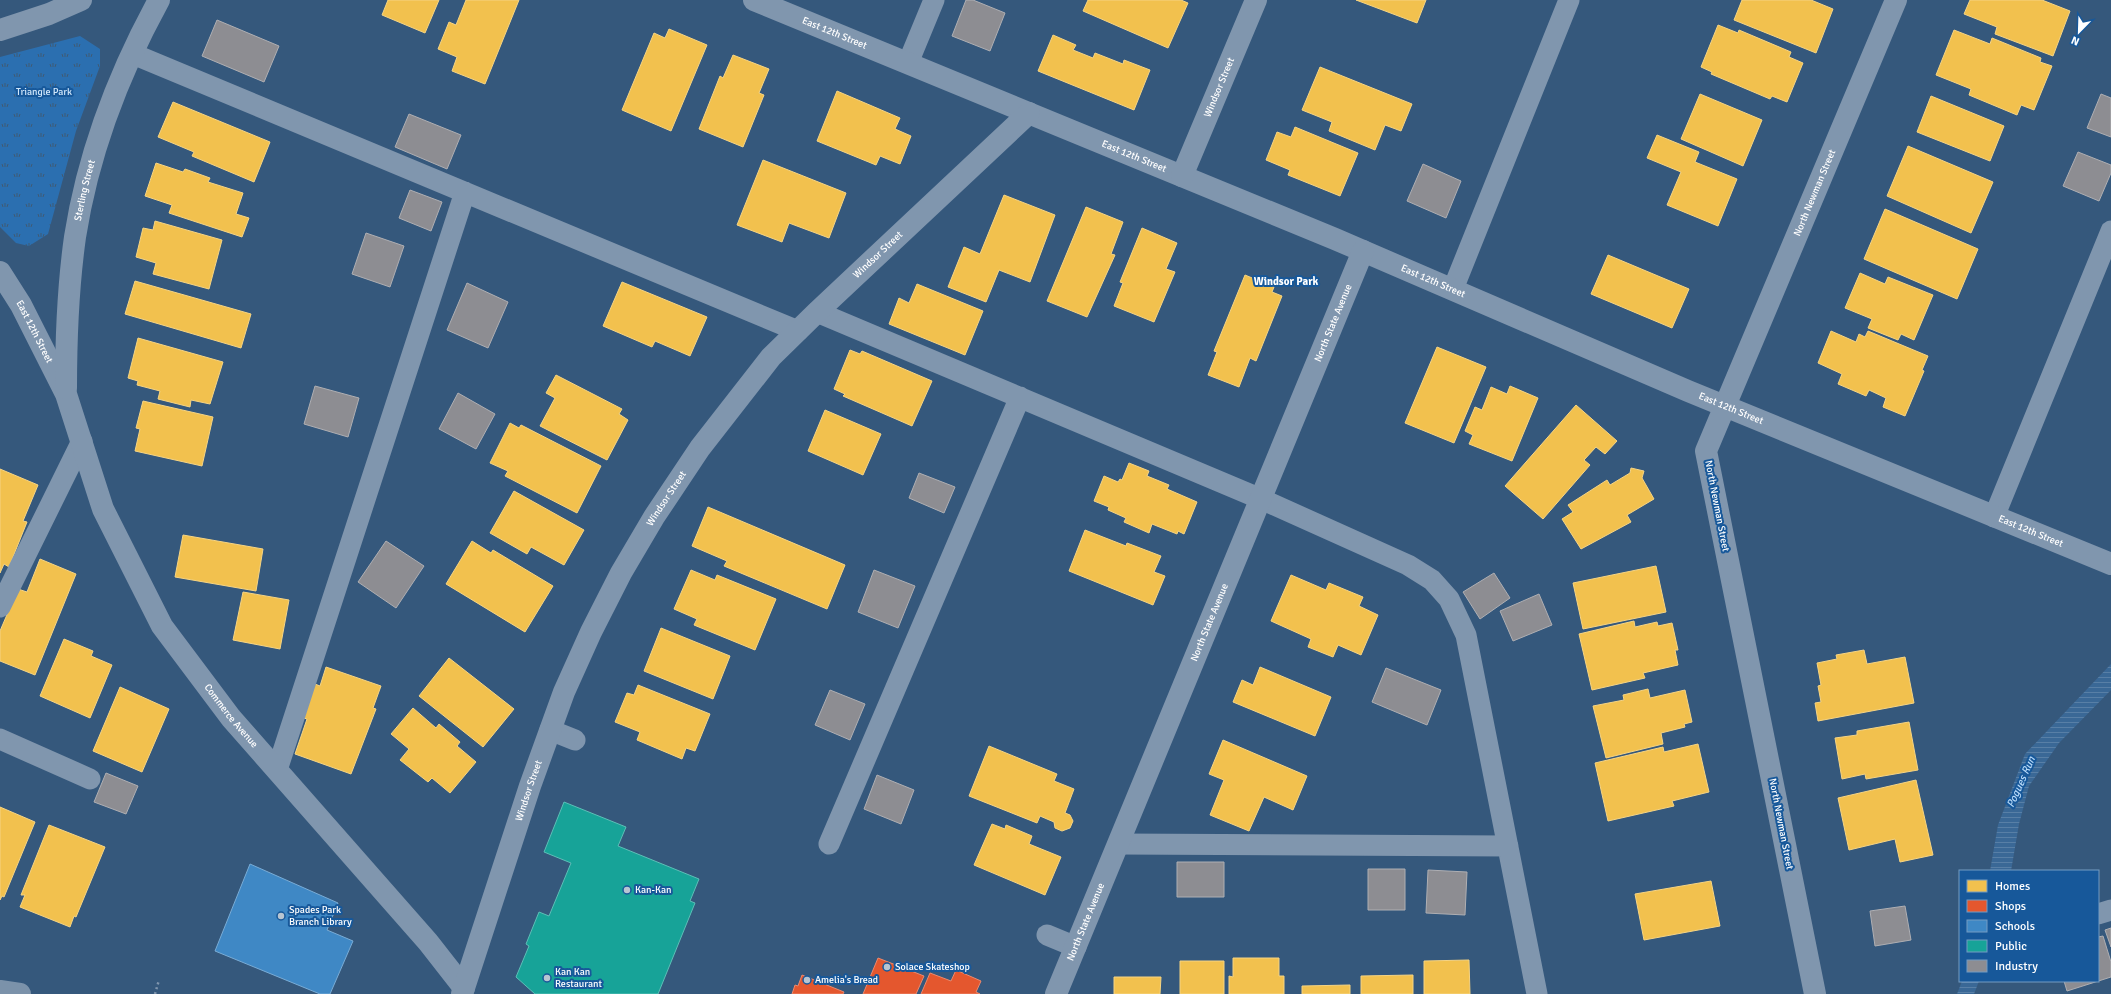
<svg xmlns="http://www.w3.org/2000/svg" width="2111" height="994" font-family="Signika,sans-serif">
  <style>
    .park { fill: url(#park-tufts) }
    .water { fill: url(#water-rules) }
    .homes { fill: #f2c14e; stroke: #f6d483 }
    .shops { fill: #e4572e; stroke: #ec896d }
    .schools { fill: #3f88c5; stroke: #79acd6 }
    .public { fill: #17a398; stroke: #5dbfb7 }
    .industry { fill: #8d8d92; stroke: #afafb3 }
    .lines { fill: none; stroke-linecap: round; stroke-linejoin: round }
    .path { stroke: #8096ae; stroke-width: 2.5; stroke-dasharray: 2 3; stroke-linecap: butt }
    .service { stroke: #8096ae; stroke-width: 21 }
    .minor { stroke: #8096ae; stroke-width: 22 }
    .secondary { stroke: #7b92aa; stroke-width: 22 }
    .poi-dot { fill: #b8c5d1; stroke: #17589a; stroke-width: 1.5 }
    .labels { text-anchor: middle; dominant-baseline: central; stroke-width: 4; stroke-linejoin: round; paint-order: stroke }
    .street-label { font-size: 10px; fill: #fff; stroke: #17589a }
    .park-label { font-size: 10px; fill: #d4e9fc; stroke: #17589a }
    .poi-label { font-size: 10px; fill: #fff; stroke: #17589a; text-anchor: start }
    .neighbourhood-label { font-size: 11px; font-weight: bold; fill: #fff; stroke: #17589a }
    .water-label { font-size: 11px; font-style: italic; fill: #b8daf9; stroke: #17589a }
  </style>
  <defs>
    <pattern id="park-tufts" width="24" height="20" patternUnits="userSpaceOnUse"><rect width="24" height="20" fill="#2b6fb0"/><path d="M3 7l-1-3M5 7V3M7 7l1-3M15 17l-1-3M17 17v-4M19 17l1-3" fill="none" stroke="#3f5a74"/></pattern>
    <pattern id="water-rules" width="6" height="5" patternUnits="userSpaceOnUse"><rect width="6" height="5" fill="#3a6896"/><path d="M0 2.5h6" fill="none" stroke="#587fa6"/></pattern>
  </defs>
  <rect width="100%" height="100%" fill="#35587c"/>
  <!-- park -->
  <path class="park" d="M80 36 100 49V66L76 131 48 234 29 246 16 243 0 227V57Z"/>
  <!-- water -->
  <path class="water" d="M2111 664V690L2059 743 2029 786 2019 824 2011 871H1990L1998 825 2025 754Z
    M1962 981H1979L1974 994H1957Z"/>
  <!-- homes -->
  <path class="homes" d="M388 0H439L425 33 382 15Z
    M466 0H519L485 84 452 71 457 57 438 49 449 22 456 25Z
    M1088 0H1181L1188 3 1168 48 1083 11Z
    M1356 0H1426L1417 23Z
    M1742 0H1811L1833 9 1816 53 1734 20Z
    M1970 0H2042L2070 11 2053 56 1995 34 1997 27 1964 14Z
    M1718 25 1738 33 1739 30 1791 52 1789 57 1803 63 1787 102 1772 96 1770 99 1711 74 1712 72 1701 67Z
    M669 29 707 45 671 131 622 110 654 33 665 38Z
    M1954 30 1990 44 1992 38 2041 58 2040 62 2052 66 2034 110 2021 105 2017 115 1969 95 1971 89 1936 75Z
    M1053 35 1076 45 1073 50 1093 58 1095 53 1123 64 1124 60 1150 70 1134 110 1038 71Z
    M733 55 769 69 759 93 764 95 743 147 699 129 720 76 723 78Z
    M1320 67 1412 104 1401 131 1385 125 1375 150 1329 131 1332 122 1302 110Z
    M837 91 900 118 895 129 911 136 900 164 880 156 876 165 817 141Z
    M1700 94 1762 120 1743 166 1681 139Z
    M1931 96 2004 126 1990 161 1917 132Z
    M173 102 270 142 254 182 192 156 194 152 158 137Z
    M1295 127 1358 153 1340 196 1288 175 1290 170 1266 160 1277 132 1291 137Z
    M1657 135 1699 152 1695 162 1737 179 1718 226 1667 205 1681 172 1647 158Z
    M1908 146 1993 182 1971 233 1887 196Z
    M763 160 846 193 829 238 789 223 782 242 737 225Z
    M156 163 183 172 185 169 210 178 208 182 243 193 236 214 249 218 242 237 169 213 172 205 145 196Z
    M1004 195 1055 215 1030 282 999 270 986 302 948 287 964 247 980 254Z
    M1086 207 1123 222 1111 254 1115 255 1087 317 1047 301Z
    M1885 209 1978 249 1957 299 1864 259Z
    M155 221 222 240 209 289 153 274 156 263 136 257 143 228 153 230Z
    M1142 228 1177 243 1166 269 1175 272 1154 322 1114 306 1123 283 1120 282Z
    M1608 255 1689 289 1672 328 1591 294Z
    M1860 273 1885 284 1888 277 1933 295 1914 340 1901 334 1898 340 1868 328 1872 319 1845 308Z
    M1245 275 1274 287 1272 292 1282 296 1256 361 1250 358 1239 387 1208 375 1217 352 1214 351Z
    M135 281 251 314 241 348 125 314Z
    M622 282 707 317 690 356 655 341 652 347 603 326Z
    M917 284 983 311 965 355 889 324 899 298 909 303Z
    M1831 331 1856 342 1859 334 1865 337 1868 331 1928 356 1922 370 1924 371 1905 416 1883 407 1886 398 1869 390 1866 396 1838 384 1842 374 1818 363Z
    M138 338 223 362 210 404 191 400 190 407 158 399 160 391 137 385 138 381 128 378Z
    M1437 347 1486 367 1454 443 1405 423Z
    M850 350 860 354 862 351 932 381 912 426 843 396 845 394 834 389Z
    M556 375 622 409 619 414 628 420 607 460 540 426 555 398 546 393Z
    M1510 386 1538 398 1512 461 1469 444 1473 435 1465 431 1475 407 1482 410 1491 387 1507 394Z
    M143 401 213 417 202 466 135 451 140 429 136 428Z
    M1576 405 1617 441 1605 454 1596 447 1584 460 1590 465 1543 519 1505 486Z
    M825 410 881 434 863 475 808 451Z
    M510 423 519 428 521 425 601 466 577 513 505 476 508 471 490 463Z
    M1129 463 1149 471 1147 476 1169 485 1167 489 1197 502 1184 534 1178 531 1177 534 1152 524 1149 533 1124 522 1126 518 1108 510 1109 507 1094 501 1104 476 1118 482 1120 479 1122 480Z
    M1631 468 1644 471 1642 478 1654 499 1627 515 1631 522 1581 549 1562 519 1573 512 1568 505 1607 480 1610 485 1630 473Z
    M0 469 38 485 23 521 27 522 9 567 4 564 0 573Z
    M514 491 584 530 564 565 531 547 527 554 490 533Z
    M708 507 845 565 827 609 724 566 727 561 692 546Z
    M1085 530 1126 546 1127 543 1161 556 1154 572 1165 576 1153 605 1069 571Z
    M183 535 263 549 256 591 175 577Z
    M472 541 491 553 493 550 553 586 525 632 446 584Z
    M40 559 76 574 35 675 0 661V631L18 589 27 592Z
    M1656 566 1666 612 1583 629 1573 583Z
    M691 570 715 580 717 575 776 599 755 650 694 625 697 619 674 609Z
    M1291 575 1326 590 1329 583 1363 597 1359 606 1378 615 1361 655 1338 645 1333 657 1308 647 1311 639 1271 621Z
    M243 592 289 600 280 649 233 640Z
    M1634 621 1635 627 1657 622 1658 626 1672 623 1678 650H1675L1678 665 1643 673 1645 678 1592 690 1579 634Z
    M661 628 730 656 713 699 644 671Z
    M64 639 93 651 91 656 112 665 90 718 40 696Z
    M1864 650 1867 664 1905 657 1914 703 1818 721 1815 703 1821 702 1818 686 1821 685 1817 663 1837 659 1836 655Z
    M449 658 514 709 483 747 419 696Z
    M326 667 381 686 373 708 376 709 351 774 295 754 307 719 304 718 315 684 320 686Z
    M1260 667 1331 697 1315 736 1233 702 1242 680 1253 685Z
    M638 685 710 714 695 751 686 748 682 759 637 740 640 732 615 722 627 693 634 695Z
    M120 687 169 709 142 772 93 751Z
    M1648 689 1650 698 1685 690 1692 722 1684 724 1685 727 1661 733 1663 744 1606 758 1593 706 1624 700 1623 695Z
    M413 708 436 728 439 724 460 742 457 746 476 762 450 793 432 778 428 782 400 760 409 749 391 734Z
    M1909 722 1918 770 1866 779 1865 774 1842 779 1835 738 1857 735V731Z
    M1223 740 1307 776 1293 810 1264 797 1249 831 1210 815 1224 780 1209 774Z
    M1698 744 1709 792 1672 801 1674 806 1608 821 1595 763 1663 747 1664 752Z
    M989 746 1057 774 1054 781 1074 789 1065 813 1070 815 1073 821 1070 828 1062 831 1055 828 1054 822 1040 816 1037 823 969 796Z
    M1916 780 1933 855 1900 862 1895 839 1849 850 1838 798Z
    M0 807 35 822 4 897 2 896 0 900Z
    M992 824 1005 829 1006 825 1032 836 1029 844 1061 857 1045 895 974 865Z
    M49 825 105 847 76 917 74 916 70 927 20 907 25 895H21Z
    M1711 881 1720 926 1644 940 1635 894Z
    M1233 958H1279V976H1284V994H1229V976L1233 977Z
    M1469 960 1470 994H1424V961Z
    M1180 961H1224V994H1180Z
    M1413 975V994H1361V976Z
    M1114 977H1161L1160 994H1114Z
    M1350 985V994H1302V986Z"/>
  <!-- shops -->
  <path class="shops" d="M878 958 924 976 916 994H863Z
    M956 970 981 981 976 992 980 994H921L930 973 951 981Z
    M802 975 844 992 843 994H792L795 985 798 986Z"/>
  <!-- schools -->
  <path class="schools" d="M250 864 338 903 327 930 353 941 330 994H320L215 951Z"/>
  <!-- public -->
  <path class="public" d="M564 802 626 827 618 846 699 879 690 901 695 903 658 994H535L516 977 529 946 526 944 539 912 549 916 571 863 544 852Z"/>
  <!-- industry -->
  <path class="industry" d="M966 0H973L1005 13 990 51 952 36Z
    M217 20 279 46 264 82 202 56Z
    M2101 94 2111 98V137L2087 128Z
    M409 114 461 135 447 169 395 147Z
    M2078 152 2111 165V173L2099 201 2063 186Z
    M1423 164 1461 181 1446 218 1407 201Z
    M410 190 442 202 431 231 399 218Z
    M366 233 404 246 390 287 352 274Z
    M467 283 508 302 488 348 447 330Z
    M315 386 359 398 348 437 304 424Z
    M458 393 495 414 476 449 439 429Z
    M919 473 955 487 944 513 909 498Z
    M386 541 424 566 396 608 358 582Z
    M874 570 915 586 898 628 858 612Z
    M1494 573 1510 598 1480 619 1463 592Z
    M1539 594 1552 625 1513 641 1500 611Z
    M1386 668 1441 690 1427 725 1372 702Z
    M830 690 865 704 850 740 815 725Z
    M106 773 138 786 126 814 94 802Z
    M877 775 914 790 901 824 864 809Z
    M1177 862H1224V897H1177Z
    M1368 869H1405V910H1368Z
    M1428 870 1467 872 1465 915 1426 913Z
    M1905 906 1911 940 1875 946 1870 911Z
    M2111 928V947L2105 930Z
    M2103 936 2111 962V977L2067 991 2064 981H2098V937Z"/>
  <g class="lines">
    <!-- path -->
    <path class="path" d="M155 994 159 980"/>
    <!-- service -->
    <path class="service" d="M133 54 798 331
      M908 63 934 0
      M1453 289 1569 0
      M817 312 1261 499 1408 565 1432 580 1449 599 1466 635 1537 994
      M1994 517 2111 231
      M0 607 82 441
      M550 730 575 740
      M0 739 90 779
      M277 770 465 192
      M829 844 1020 397
      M1118 844 1508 846
      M2098 914 2111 910
      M1047 935 1076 947"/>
    <!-- minor -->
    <g class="minor">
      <path id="s1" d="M754 0 1335 239 1688 391 2111 564"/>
      <path d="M0 30 49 14 81 0"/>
      <path id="s2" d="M1182 176 1256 0"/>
      <path id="s3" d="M0 272 21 305 66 394 103 509 162 626 231 718 428 942 464 988"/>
      <path id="s4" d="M66 388C66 338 68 287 75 237 88 154 119 73 159 0"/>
      <path id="s5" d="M462 994 530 786 564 692 591 632 621 573 654 517 700 448 771 357 817 312 1029 113"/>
      <path id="s6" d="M1056 994 1363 251"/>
      <path id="s7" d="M1815 994 1706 451 1896 0"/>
    </g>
    <!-- secondary -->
    <path class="secondary" d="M0 991 20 994"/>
  </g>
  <!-- markers -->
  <g class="poi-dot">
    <circle cx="627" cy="890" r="4"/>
    <circle cx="281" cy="916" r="4"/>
    <circle cx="887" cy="967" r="4"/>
    <circle cx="547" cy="978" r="4"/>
    <circle cx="807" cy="980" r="4"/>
  </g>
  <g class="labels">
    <!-- street labels -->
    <g class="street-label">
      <text stroke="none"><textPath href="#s1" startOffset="87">East 12th Street</textPath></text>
      <text stroke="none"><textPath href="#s2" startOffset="96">Windsor Street</textPath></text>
      <text stroke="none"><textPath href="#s1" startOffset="411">East 12th Street</textPath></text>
      <text stroke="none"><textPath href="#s4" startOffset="199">Sterling Street</textPath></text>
      <text stroke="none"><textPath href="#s7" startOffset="834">North Newman Street</textPath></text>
      <text stroke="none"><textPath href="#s5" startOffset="862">Windsor Street</textPath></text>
      <text stroke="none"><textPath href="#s1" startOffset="735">East 12th Street</textPath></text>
      <text stroke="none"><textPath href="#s6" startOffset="726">North State Avenue</textPath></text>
      <text stroke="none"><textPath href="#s3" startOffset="69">East 12th Street</textPath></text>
      <text stroke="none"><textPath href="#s1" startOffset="1059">East 12th Street</textPath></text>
      <text stroke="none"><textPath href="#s5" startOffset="538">Windsor Street</textPath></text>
      <text transform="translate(1717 506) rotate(79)">North Newman Street</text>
      <text stroke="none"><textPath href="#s1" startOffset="1383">East 12th Street</textPath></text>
      <text stroke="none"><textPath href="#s6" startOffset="402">North State Avenue</textPath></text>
      <text stroke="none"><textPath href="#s3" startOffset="504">Commerce Avenue</textPath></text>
      <text stroke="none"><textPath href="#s5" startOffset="214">Windsor Street</textPath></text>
      <text transform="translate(1781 824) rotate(79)">North Newman Street</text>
      <text stroke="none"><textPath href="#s6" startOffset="78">North State Avenue</textPath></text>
    </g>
    <!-- park labels -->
    <g class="park-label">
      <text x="44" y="92">Triangle Park</text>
    </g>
    <!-- poi labels -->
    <g class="poi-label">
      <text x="635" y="890">Kan-Kan</text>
      <text x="289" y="910">Spades Park<tspan x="289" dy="12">Branch Library</tspan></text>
      <text x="895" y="967">Solace Skateshop</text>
      <text x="555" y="972">Kan Kan<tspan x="555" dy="12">Restaurant</tspan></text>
      <text x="815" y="980">Amelia's Bread</text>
    </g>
    <!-- neighbourhood labels -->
    <g class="neighbourhood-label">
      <text x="1286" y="281">Windsor Park</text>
    </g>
    <!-- water labels -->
    <g class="water-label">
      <text transform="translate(2021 782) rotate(-66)">Pogues Run</text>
    </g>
  </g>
  <!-- legend -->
  <rect x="1959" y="870" width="140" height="112" fill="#17589a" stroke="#749bc2"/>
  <rect x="1967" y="880" width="20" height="12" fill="#f2c14e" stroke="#749bc2"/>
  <text x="1995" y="890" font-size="12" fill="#ffffff">Homes</text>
  <rect x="1967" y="900" width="20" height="12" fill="#e4572e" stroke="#749bc2"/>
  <text x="1995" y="910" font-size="12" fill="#ffffff">Shops</text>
  <rect x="1967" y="920" width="20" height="12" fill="#3f88c5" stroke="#749bc2"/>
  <text x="1995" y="930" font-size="12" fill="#ffffff">Schools</text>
  <rect x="1967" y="940" width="20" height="12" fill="#17a398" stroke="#749bc2"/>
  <text x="1995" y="950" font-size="12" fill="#ffffff">Public</text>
  <rect x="1967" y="960" width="20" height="12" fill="#8d8d92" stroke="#749bc2"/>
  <text x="1995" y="970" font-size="12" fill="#ffffff">Industry</text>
  <!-- north arrow -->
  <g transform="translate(2079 32) rotate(203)" stroke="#17589a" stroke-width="3" paint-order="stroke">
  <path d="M0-3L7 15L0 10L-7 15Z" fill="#ffffff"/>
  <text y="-6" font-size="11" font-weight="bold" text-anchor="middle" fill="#ffffff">N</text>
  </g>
</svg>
